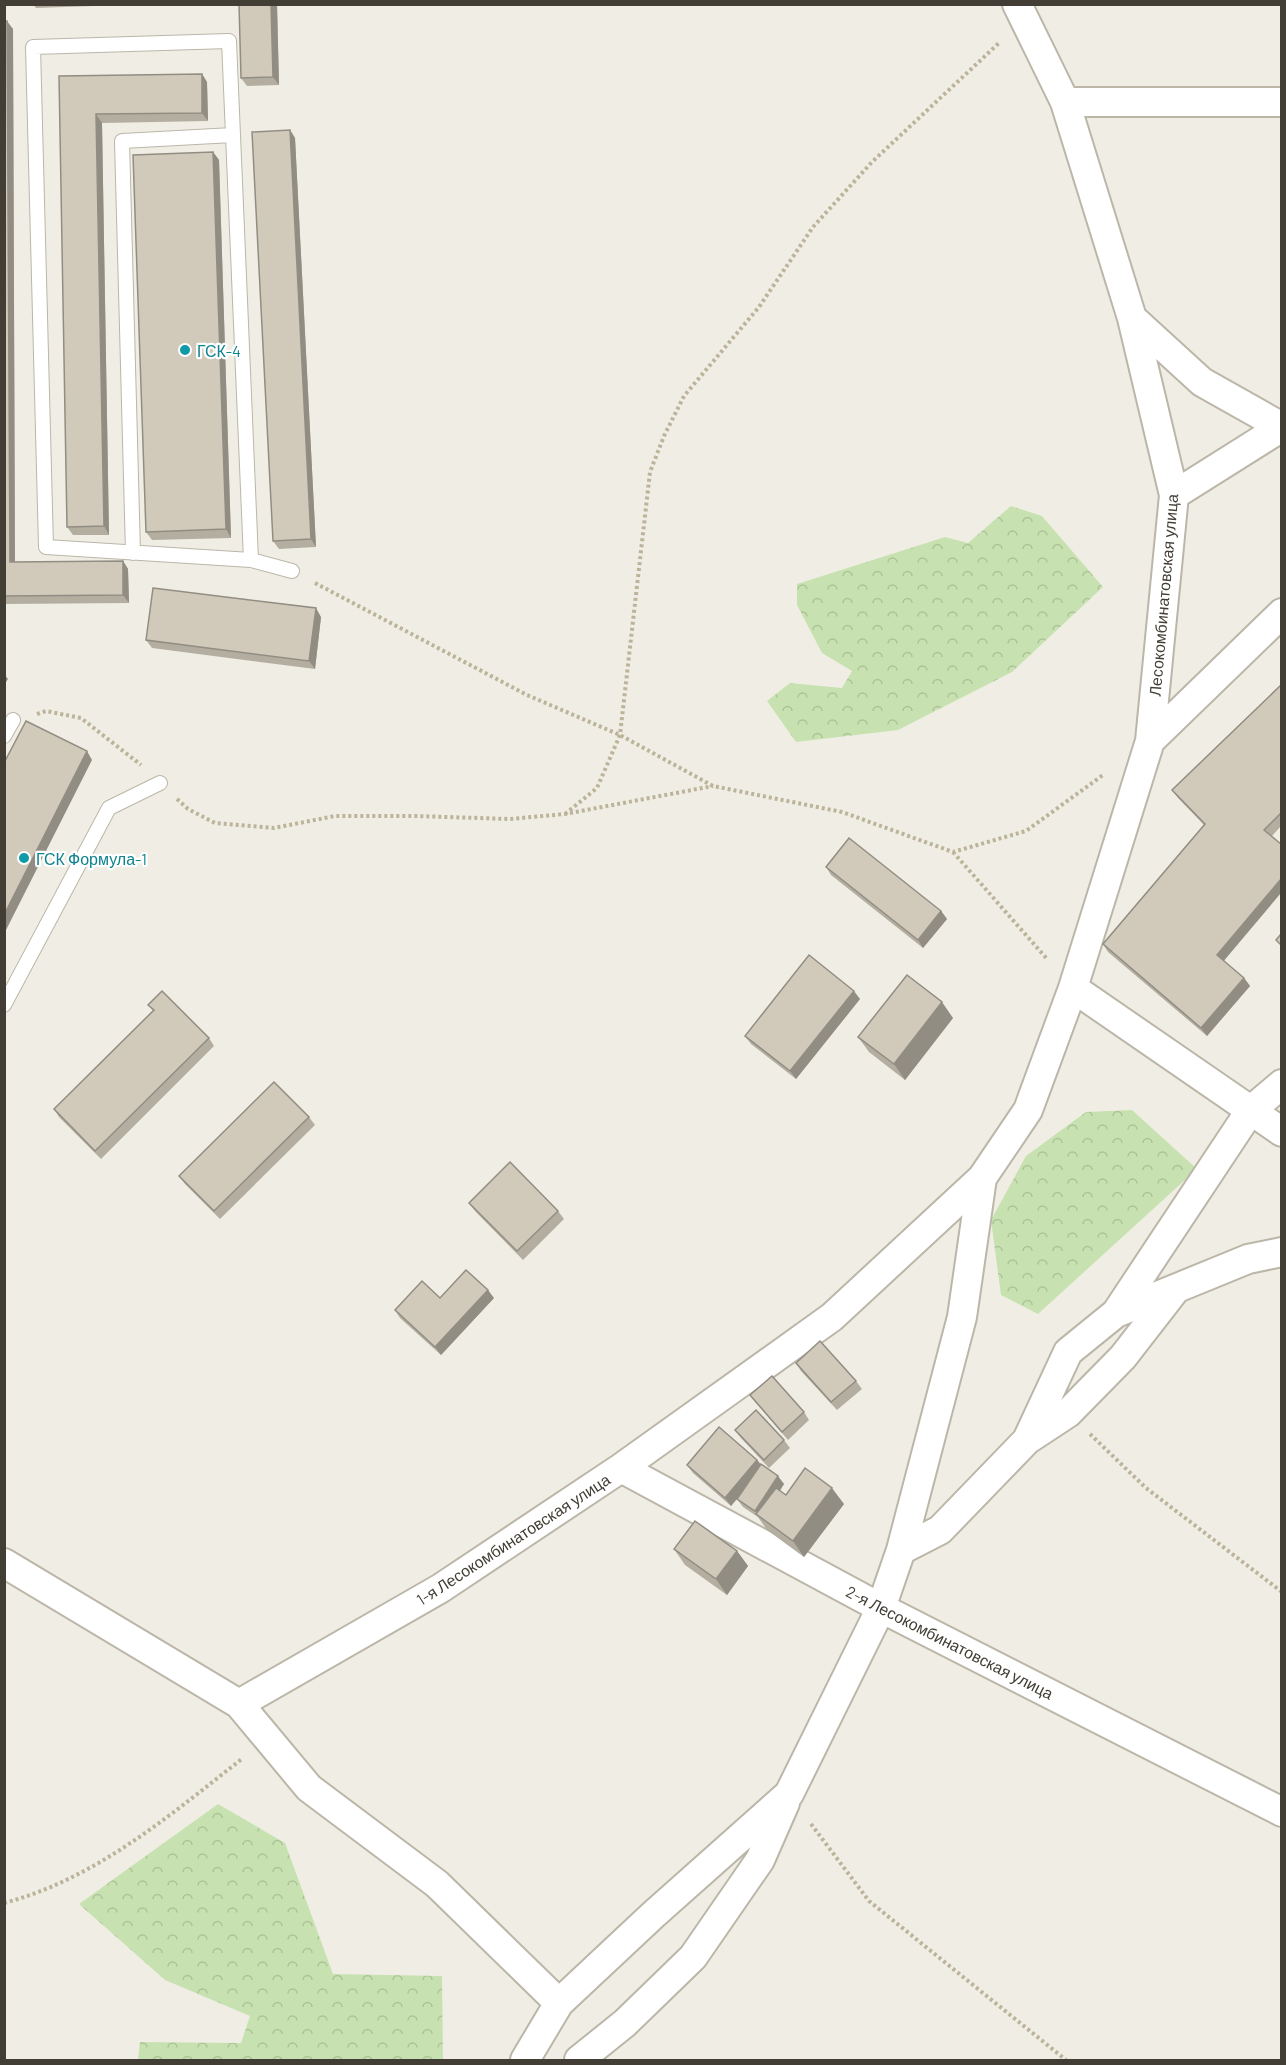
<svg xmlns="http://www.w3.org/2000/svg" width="1286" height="2065" font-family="Barlow,sans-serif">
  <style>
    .forest { fill: url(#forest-crowns) }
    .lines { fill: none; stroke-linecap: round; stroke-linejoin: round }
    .service-casing { stroke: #bbb6a8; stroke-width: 16 }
    .minor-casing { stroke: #bbb6a8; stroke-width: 32 }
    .path { stroke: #bbb39a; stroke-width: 4; stroke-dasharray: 3 3; stroke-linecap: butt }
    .service { stroke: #fff; stroke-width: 14 }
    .minor { stroke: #fff; stroke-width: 28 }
    .wall { fill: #b4aea1 }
    .shaded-wall { fill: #928d83 }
    .building { fill: #d1cabb; stroke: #928d83; stroke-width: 1.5 }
    .culture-dot { fill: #0f9aa8; stroke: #fff; stroke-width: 2 }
    .labels { text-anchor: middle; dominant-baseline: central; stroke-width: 4.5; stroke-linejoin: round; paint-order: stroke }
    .culture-label { font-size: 16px; fill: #0d838f; stroke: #fff; text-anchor: start }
    .street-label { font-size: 16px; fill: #423e35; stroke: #fff }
  </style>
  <defs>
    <pattern id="forest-crowns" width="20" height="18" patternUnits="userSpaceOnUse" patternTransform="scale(1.5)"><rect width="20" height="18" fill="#c7e2b0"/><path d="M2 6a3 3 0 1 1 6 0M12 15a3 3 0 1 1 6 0" fill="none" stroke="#acc398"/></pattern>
  </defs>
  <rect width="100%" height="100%" fill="#f0eee4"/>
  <!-- forest -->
  <path class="forest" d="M1011 506 1042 516 1103 587 1012 672 898 730 796 742 767 701 790 683 842 688 852 671 822 653 797 605V584L945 537 968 543Z
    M1132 1110 1197 1169 1038 1314 1001 1295 991 1220 1026 1156 1086 1112Z
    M218 1804 285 1843 333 1974 442 1976 443 2060H138L140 2042 241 2043 250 2016 165 1980 79 1904Z"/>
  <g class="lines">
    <defs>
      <path id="service" d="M133 553 122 141 233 135
        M251 560 229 41 33 47 46 547 251 560 292 571
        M4 736 13 720
        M4 1005 109 808 160 783"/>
      <path id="minor" d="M1065 102H1282
        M1132 318 1202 382 1282 427
        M1174 495 1282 427
        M1150 741 1282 613
        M1073 988 1282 1132
        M1116 1313 1250 1111 1282 1084
        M1027 1440 1068 1413 1123 1357 1175 1290
        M621 1468 881 1608 1282 1812
        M901 1550 940 1530 1027 1440 1068 1352 1116 1313 1248 1259 1282 1252
        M4 1563 239 1704 441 1588 621 1468 832 1317 982 1178 1028 1110 1073 988 1150 741 1174 495 1132 318 1065 102 1017 4
        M239 1704 309 1788 437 1884 559 2003
        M525 2060 559 2003 653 1915 789 1794 881 1608 901 1550 962 1317 982 1178
        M579 2060 625 2023 693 1957 760 1860 785 1803"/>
    </defs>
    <!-- service casing -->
    <use href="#service" class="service-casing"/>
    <!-- minor casing -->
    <use href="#minor" class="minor-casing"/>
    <!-- path -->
    <path class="path" d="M315 583 527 695 620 735 713 786 842 812 953 852 1026 831 1103 775
      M37 714 46 711 81 718 141 765
      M177 799 188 809 215 823 274 828 335 816H416L510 819 565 814 713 786
      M565 814 597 788 620 735 650 472 664 436 684 396 759 307 813 227 872 162 1000 42
      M953 852 1048 960
      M1090 1434 1146 1488 1282 1592
      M811 1824 869 1901 1066 2060
      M4 1903C96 1879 170 1815 243 1758"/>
    <!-- service -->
    <use href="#service" class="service"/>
    <!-- minor -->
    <use href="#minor" class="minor"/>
  </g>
  <!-- wall -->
  <path class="wall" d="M33 4H151L36 8Z
    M239 4H277L279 85 247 86 241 78Z
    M4 21 13 29 15 562 123 561 128 569 129 603 4 604Z
    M202 74 207 82 208 121 102 123 109 535H73L67 527 59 76Z
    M290 130 295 138 316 547 279 549 273 541Z
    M213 152 219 160 231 538 152 540 146 532Z
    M321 617 315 669 152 648 146 640Z
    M1281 685V826L1272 836 1224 961 1244 978 1250 986 1207 1036 1108 952 1103 944 1204 825 1178 798 1172 790Z
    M826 867 941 911 947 919 923 948 831 875Z
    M860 999 796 1079 751 1044 745 1036Z
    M148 1005 209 1038 214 1046 101 1159 59 1117 54 1109 153 1011Z
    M953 1018 905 1080 869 1052 858 1037Z
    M309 1117 315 1125 220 1219 185 1184 179 1176Z
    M469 1203 558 1211 564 1219 523 1260 475 1211Z
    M440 1298H494L441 1355 400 1318 395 1310Z
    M796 1363 856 1381 862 1389 837 1410 801 1371Z
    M750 1395 804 1412 809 1420 788 1440 756 1403Z
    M735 1430 784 1440 790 1448 769 1468 741 1438Z
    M757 1460 761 1464 784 1484 780 1491 786 1495 844 1504 804 1557 767 1530 758 1517 743 1507 737 1499 738 1497 731 1506 693 1473 687 1465Z
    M674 1549 737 1551 748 1566 727 1595 685 1565Z"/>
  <!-- shaded-wall -->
  <path class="shaded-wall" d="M271 4H277L279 85 273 77Z
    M7 21 13 29 15 570 10 562Z
    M202 74 207 82 208 121 202 113Z
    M96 114 102 123 109 535 104 526Z
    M290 130 295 138 316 547 311 539Z
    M213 152 219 160 231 538 226 529Z
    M123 561 128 569 129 603 123 595Z
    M316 608 321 617 315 669 309 661Z
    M4 674 8 679 4 685Z
    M87 751 92 760 4 934V915Z
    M1281 879V893L1222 963 1217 955Z
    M941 911 947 919 923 948 918 940Z
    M1244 978 1250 986 1207 1036 1201 1028Z
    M854 991 860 999 796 1079 790 1071Z
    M942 1002 953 1018 905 1080 894 1064Z
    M488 1290 494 1298 441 1355 435 1347Z
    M757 1460 763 1468 731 1506 725 1498Z
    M778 1476 784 1484 761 1518 755 1511Z
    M832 1488 844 1504 804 1557 793 1541Z
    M737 1551 748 1566 727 1595 716 1579Z"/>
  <!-- building -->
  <path class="building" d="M239 4H271L273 77 241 78Z
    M4 21H7L10 562 123 561V595L4 596Z
    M202 74V113L96 114 104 526 67 527 59 76Z
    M290 130 311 539 273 541 252 132Z
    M213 152 226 529 146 532 133 155Z
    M153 588 316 608 309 661 146 640Z
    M1281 685V813L1264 830 1281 844V879L1217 955 1244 978 1201 1028 1103 944 1205 824 1172 790Z
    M26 721 87 751 4 915V763Z
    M849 838 941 911 918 940 826 867Z
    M1281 934V945L1276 940Z
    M809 955 854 991 790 1071 745 1036Z
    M907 975 942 1002 894 1064 858 1037Z
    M162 991 209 1038 95 1151 54 1109 154 1010 148 1005Z
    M274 1082 309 1117 214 1211 179 1176Z
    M510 1162 558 1211 517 1251 469 1203Z
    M466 1270 488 1290 435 1347 395 1310 422 1281 440 1298Z
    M820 1341 856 1381 831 1402 796 1363Z
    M772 1376 804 1412 782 1432 750 1395Z
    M756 1410 784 1440 764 1460 735 1430Z
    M719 1427 757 1460 725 1498 687 1465Z
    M761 1464 778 1476 755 1511 737 1499Z
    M805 1468 832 1488 793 1541 756 1514 776 1488 786 1495Z
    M695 1521 737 1551 716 1579 674 1549Z"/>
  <!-- markers -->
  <g class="culture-dot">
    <circle cx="185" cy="350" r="6"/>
    <circle cx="24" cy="858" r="6"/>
  </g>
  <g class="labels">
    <!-- culture labels -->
    <g class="culture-label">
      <text x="197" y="350">ГСК-4</text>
      <text x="36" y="858">ГСК Формула-1</text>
    </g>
    <!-- street labels -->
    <g class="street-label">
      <text transform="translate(1163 595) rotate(-85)">Лесокомбинатовская улица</text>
      <text transform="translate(513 1539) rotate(-33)">1-я Лесокомбинатовская улица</text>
      <text transform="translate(950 1642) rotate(27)">2-я Лесокомбинатовская улица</text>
    </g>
  </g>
  <!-- border -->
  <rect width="1286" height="2065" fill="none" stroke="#423e35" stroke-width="12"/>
</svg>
